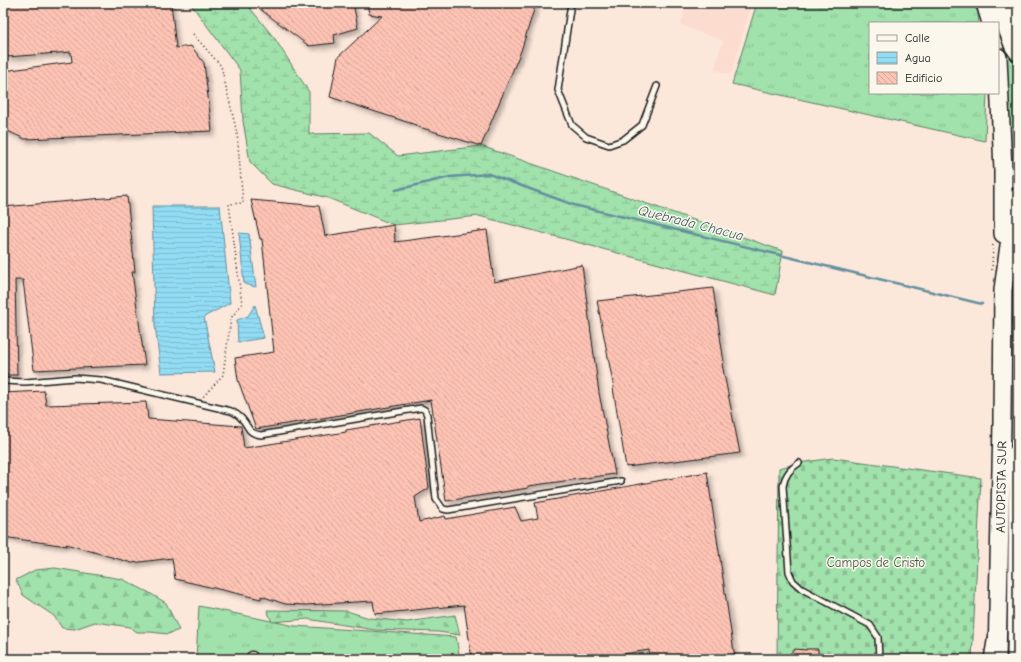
<svg xmlns="http://www.w3.org/2000/svg" width="1021" height="662" font-family="'Comic Neue',sans-serif">
  <style>
    .built { fill: #fcdccf }
    .grass { fill: url(#grass-tufts); stroke: #5e7e64 }
    .forest { fill: url(#forest-firs); stroke: #5e7e64 }
    .wetland { fill: url(#wetland-marsh); stroke: #5e7e64 }
    .cemetery { fill: url(#cemetery-stones); stroke: #5e7e64 }
    .water { fill: url(#water-rules); stroke: #638f9e }
    .lines { fill: none; stroke-linecap: round; stroke-linejoin: round }
    .stream { stroke: #638f9e; stroke-width: 2.5 }
    .building { fill: url(#building-back-hatch); stroke: #1c1c1c; filter: url(#shadow) }
    .service-casing { stroke: #1c1c1c; stroke-width: 8 }
    .minor-casing { stroke: #1c1c1c; stroke-width: 13 }
    .primary-casing { stroke: #1c1c1c; stroke-width: 19 }
    .trunk-casing { stroke: #1c1c1c; stroke-width: 20 }
    .path { stroke: #1c1c1c; stroke-width: 1.5; stroke-dasharray: 1 3; stroke-linecap: butt }
    .service { stroke: #fbf7ec; stroke-width: 5 }
    .minor { stroke: #fbf7ec; stroke-width: 10 }
    .primary { stroke: #fbf7ec; stroke-width: 16 }
    .trunk { stroke: #fbf7ec; stroke-width: 17 }
    .labels { text-anchor: middle; dominant-baseline: central; stroke-width: 3; stroke-linejoin: round; paint-order: stroke }
    .street-label { font-size: 13px; fill: #1c1c1c; stroke: #fbf7ec }
    .park-label { font-size: 13px; fill: #445747; stroke: #fbf7ec }
    .water-label { font-size: 14px; font-style: italic; fill: #3f565d; stroke: #fbf7ec }
  </style>
  <defs>
    <pattern id="grass-tufts" width="24" height="20" patternUnits="userSpaceOnUse"><rect width="24" height="20" fill="#a1e1ab"/><path d="M3 7l-1-3M5 7V3M7 7l1-3M15 17l-1-3M17 17v-4M19 17l1-3" fill="none" stroke="#8ac093"/></pattern>
    <pattern id="forest-firs" width="22" height="20" patternUnits="userSpaceOnUse"><rect width="22" height="20" fill="#a1e1ab"/><path d="M5 1l3.5 6h-7zM16 11l3.5 6h-7z" fill="#8ac093"/></pattern>
    <pattern id="wetland-marsh" width="20" height="14" patternUnits="userSpaceOnUse"><rect width="20" height="14" fill="#a1e1ab"/><path d="M1 5h8M5 5V1M11 12h8M15 12V8" fill="none" stroke="#8ac093"/></pattern>
    <pattern id="cemetery-stones" width="16" height="16" patternUnits="userSpaceOnUse"><rect width="16" height="16" fill="#a1e1ab"/><path d="M2 7V4a2 2 0 0 1 4 0v3zM10 15v-3a2 2 0 0 1 4 0v3z" fill="#8ac093"/></pattern>
    <pattern id="water-rules" width="6" height="5" patternUnits="userSpaceOnUse"><rect width="6" height="5" fill="#92dcf4"/><path d="M0 2.5h6" fill="none" stroke="#7dbcd1"/></pattern>
    <pattern id="building-back-hatch" width="6" height="6" patternUnits="userSpaceOnUse"><rect width="6" height="6" fill="#fdc3b4"/><path d="M-1 5l2 2M0 0l6 6M5-1l2 2" fill="none" stroke="#d8a79a"/></pattern>
    <filter id="shadow"><feDropShadow dx="3.5" dy="3.5" stdDeviation="2" flood-color="#0004"/></filter>
  </defs>
  <rect width="100%" height="100%" fill="#fce7db"/>
  <filter id="ink" filterUnits="userSpaceOnUse"><feTurbulence type="fractalNoise" baseFrequency=".025" numOctaves="2"/><feDisplacementMap in="SourceGraphic" scale="8" xChannelSelector="R" yChannelSelector="G"/><feConvolveMatrix kernelMatrix="1 2 1 2 8 2 1 2 1" color-interpolation-filters="sRGB"/></filter>
  <g filter="url(#ink)">
    <!-- built -->
    <path class="built" d="M687 3H752L731 74 714 70 723 41 681 25Z"/>
    <!-- grass -->
    <path class="grass" d="M757 3H973L978 13 979 23H870V93H987L985 141 732 84Z
      M1003 40 1010 56 1018 66V160L1011 193Z
      M199 606 295 626 456 637 460 659H196Z"/>
    <!-- forest -->
    <path class="forest" d="M55 568 122 579 148 592 166 603 179 630 168 634 150 632H137L130 627 95 622 75 629 62 628 54 616 23 595 16 580 35 570Z
      M267 610 347 611 369 618 407 622 455 615 460 635 438 632 375 630 307 619 272 622Z"/>
    <!-- wetland -->
    <path class="wetland" d="M190 3H246L275 39 309 92V134L369 133 398 156 481 146 783 251 775 295 479 216 394 225 328 198 272 184 250 162 243 121 240 70Z"/>
    <!-- cemetery -->
    <path class="cemetery" d="M833 458 981 478 972 659H777L779 468 799 463Z"/>
    <!-- water -->
    <path class="water" d="M152 206H220L230 303 204 317 215 372 161 373 155 325Z
      M239 233 249 234 256 287 244 284Z
      M255 305 264 338 238 342 237 320 248 316Z"/>
    <g class="lines">
      <!-- stream -->
      <path class="stream" d="M396 190 450 177 489 174 574 205 982 304"/>
    </g>
    <!-- building -->
    <path class="building" d="M3 3H171L176 48 191 46 204 63 212 131 25 139 3 129V71L72 62 71 52 7 57 3 39Z
      M259 3H353L358 28 334 35 335 43 309 46 260 9Z
      M367 3H536L521 51 481 146 416 126V125L330 97 338 57 382 16 369 14Z
      M127 196 135 272H132L145 365 34 370 23 280H15L17 375H3V207Z
      M251 200 319 206 325 236 394 225 395 242 487 230 494 282 582 265 599 393 615 474 528 486V488L446 501 431 400 256 429 238 380 235 358 274 352 262 239H260Z
      M713 288 724 363 722 364 740 453 626 467 613 388H614L597 301Z
      M44 391 46 405 146 402 148 419 241 426 244 448 346 432V430L420 418 429 488 415 497 419 522 445 516 446 519 515 507 521 521 538 518 535 503 707 472 735 659H650L649 650 591 659H472L464 605 375 614 373 601 306 605 285 604 261 596V599L175 579 172 558 132 563 66 544 67 546 3 537V393Z
      M795 649 806 650V649H818V659H784Z"/>
    <g class="lines">
      <defs>
        <path id="service" d="M571 3 558 90 572 125 586 137 609 145 623 140 642 125 657 86
          M3 381 25 382 75 378 101 380 231 411C235 413 239 415 242 419 250 428 247 433 261 435L421 408 425 410 427 415 436 499 443 509 448 510 621 481
          M799 463C790 469 785 475 783 486L789 572 793 581 802 589 870 625 878 637 879 659
          M987 659 990 641"/>
        <path id="minor" d="M252 659V657"/>
        <path id="primary" d="M997 3 1013 46 1018 53
          M1010 3 1018 25"/>
        <path id="trunk" d="M985 3 991 23
          M998 57 1003 170V234
          M997 659 1002 422 1003 290 1010 238 1018 197
          M1016 659 1018 452"/>
      </defs>
      <!-- service casing -->
      <use href="#service" class="service-casing"/>
      <!-- minor casing -->
      <use href="#minor" class="minor-casing"/>
      <!-- primary casing -->
      <use href="#primary" class="primary-casing"/>
      <!-- trunk casing -->
      <use href="#trunk" class="trunk-casing"/>
      <!-- path -->
      <path class="path" d="M193 34 221 66 237 133 243 203 229 204 242 304 231 318 223 375 202 398
        M1015 154 1018 144
        M992 270 993 242"/>
      <!-- service -->
      <use href="#service" class="service"/>
      <!-- minor -->
      <use href="#minor" class="minor"/>
      <!-- primary -->
      <use href="#primary" class="primary"/>
      <!-- trunk -->
      <use href="#trunk" class="trunk"/>
    </g>
  </g>
  <g class="labels">
    <!-- street labels -->
    <g class="street-label">
      <text transform="translate(1001 487) rotate(-89)">AUTOPISTA SUR</text>
    </g>
    <!-- park labels -->
    <g class="park-label">
      <text x="876" y="562">Campos de Cristo</text>
    </g>
    <!-- water labels -->
    <g class="water-label">
      <text transform="translate(691 223) rotate(14)">Quebrada Chacua</text>
    </g>
  </g>
  <!-- margin -->
  <rect width="1021" height="662" fill="none" stroke="#fbf7ec" stroke-width="16"/>
  <rect x="8" y="8" width="1005" height="646" fill="none" stroke="#1c1c1c" stroke-width="1.5" filter="url(#ink)"/>
  <!-- legend -->
  <rect x="869" y="22" width="130" height="72" fill="#fbf7ec" stroke="#a29f99"/>
  <rect x="877" y="35" width="20" height="6" fill="#fbf7ec" stroke="#a29f99"/>
  <text x="905" y="42" font-size="12" fill="#1c1c1c">Calle</text>
  <rect x="877" y="52" width="20" height="12" fill="url(#water-rules)" stroke="#a29f99"/>
  <text x="905" y="62" font-size="12" fill="#1c1c1c">Agua</text>
  <rect x="877" y="72" width="20" height="12" fill="url(#building-back-hatch)" stroke="#a29f99"/>
  <text x="905" y="82" font-size="12" fill="#1c1c1c">Edificio</text>
</svg>
